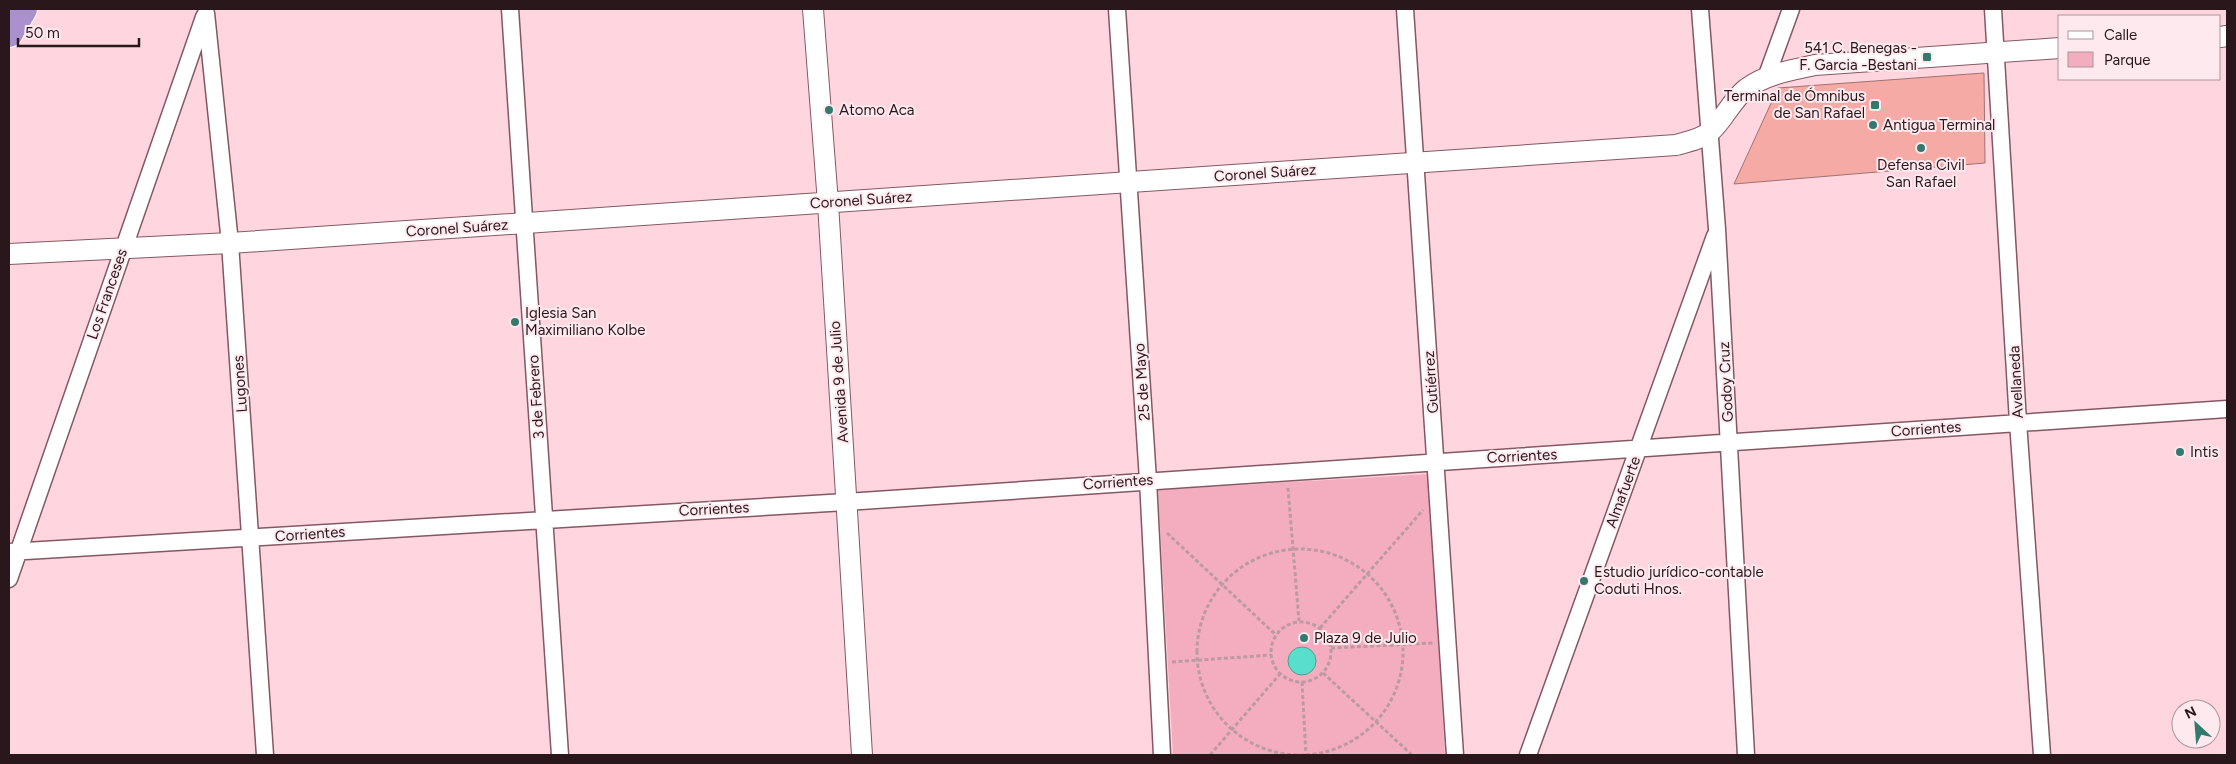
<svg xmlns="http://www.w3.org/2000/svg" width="2236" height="764" font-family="Figtree,sans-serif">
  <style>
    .green { fill: #f4adbf }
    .water { fill: #58decb; stroke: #4aa296 }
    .building { fill: #f5aaa6; stroke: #a0726f }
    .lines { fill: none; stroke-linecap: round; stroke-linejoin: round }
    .minor-casing { stroke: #845863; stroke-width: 19 }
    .tertiary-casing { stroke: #845863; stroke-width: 22 }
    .trunk-casing { stroke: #fff; stroke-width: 30 }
    .path { stroke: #bc9aa2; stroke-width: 3; stroke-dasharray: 4 2.5; stroke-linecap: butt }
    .minor { stroke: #fff; stroke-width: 16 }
    .tertiary { stroke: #fff; stroke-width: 20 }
    .trunk { stroke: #aa90cc; stroke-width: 28 }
    .poi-dot { fill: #33796e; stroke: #fee9ee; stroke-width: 2 }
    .labels { text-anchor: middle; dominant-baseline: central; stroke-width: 4; stroke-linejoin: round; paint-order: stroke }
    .poi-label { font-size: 15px; fill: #29171c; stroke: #fee9ee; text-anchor: start }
    .street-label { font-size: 15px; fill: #29171c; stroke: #fee9ee }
  </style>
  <rect width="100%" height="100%" fill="#ffd6df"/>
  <!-- green -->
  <path class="green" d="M1428 474 1445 755H1173L1158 490Z"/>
  <!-- water -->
  <path class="water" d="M1288 661a14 14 0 1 1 28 0a14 14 0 1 1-28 0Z"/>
  <!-- building -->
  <path class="building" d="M1984 73 1985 163 1734 184 1778 88Z"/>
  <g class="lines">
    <defs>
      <path id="minor" d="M510 9 560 755
        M1117 9 1148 480 1162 755
        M1405 9 1455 755
        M1700 9 1717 229 1746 755
        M1993 9 2018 422 2042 755
        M206 13 230 243 265 755
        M1766 78 1791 9
        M9 552 846 502 2227 409
        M9 579 204 17
        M1528 755 1715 236"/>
      <path id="tertiary" d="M813 9 828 203 862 755
        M2220 37 2227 36
        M9 254 230 243 1676 145C1687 142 1702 139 1711 131 1724 119 1732 100 1746 89 1766 74 1792 70 1815 65L2060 48"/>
      <path id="trunk" d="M9 33 23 9"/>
    </defs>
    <!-- minor casing -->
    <use href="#minor" class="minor-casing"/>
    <!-- tertiary casing -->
    <use href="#tertiary" class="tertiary-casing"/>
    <!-- trunk casing -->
    <use href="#trunk" class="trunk-casing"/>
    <!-- path -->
    <path class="path" d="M1288 488 1299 621
      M1167 533 1276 635
      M1197 652a103 103 0 1 1 206 0a103 103 0 1 1-206 0Z
      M1271 652a30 30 0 1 1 60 0a30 30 0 1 1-60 0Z
      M1320 628 1423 510
      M1331 648 1433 643
      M1172 662 1271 655
      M1323 673 1412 755
      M1302 682 1306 755
      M1210 755 1280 674"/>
    <!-- minor -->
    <use href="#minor" class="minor"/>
    <!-- tertiary -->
    <use href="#tertiary" class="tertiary"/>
    <!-- trunk -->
    <use href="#trunk" class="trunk"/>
  </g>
  <!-- markers -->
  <g class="poi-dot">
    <rect x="1922" y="52" width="10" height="10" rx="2.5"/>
    <rect x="1870" y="100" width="10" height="10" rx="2.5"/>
    <circle cx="829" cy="110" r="5"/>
    <circle cx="1873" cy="125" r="5"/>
    <circle cx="1921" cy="148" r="5"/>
    <circle cx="515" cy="322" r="5"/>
    <circle cx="2180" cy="452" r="5"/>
    <circle cx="1584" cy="581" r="5"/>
    <circle cx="1304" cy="638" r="5"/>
  </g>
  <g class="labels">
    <!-- poi labels -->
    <g class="poi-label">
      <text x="1917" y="48" text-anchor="end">541 C. Benegas -<tspan x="1917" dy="17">F. Garcia -Bestani</tspan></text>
      <text x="1865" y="96" text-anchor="end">Terminal de Ómnibus<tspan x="1865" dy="17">de San Rafael</tspan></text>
      <text x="839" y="110">Atomo Aca</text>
      <text x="1883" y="125">Antigua Terminal</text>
      <text x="1921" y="165" text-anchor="middle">Defensa Civil<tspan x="1921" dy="17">San Rafael</tspan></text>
      <text x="525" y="313">Iglesia San<tspan x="525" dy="17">Maximiliano Kolbe</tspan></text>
      <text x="2190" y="452">Intis</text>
      <text x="1594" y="572">Estudio jurídico-contable<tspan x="1594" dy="17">Coduti Hnos.</tspan></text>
      <text x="1314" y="638">Plaza 9 de Julio</text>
    </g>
    <!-- street labels -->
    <g class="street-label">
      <text transform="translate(1265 173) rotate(-4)">Coronel Suárez</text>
      <text transform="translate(861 200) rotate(-4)">Coronel Suárez</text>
      <text transform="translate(457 228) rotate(-4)">Coronel Suárez</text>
      <text transform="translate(107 294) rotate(-71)">Los Franceses</text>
      <text transform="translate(839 382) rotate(-94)">Avenida 9 de Julio</text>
      <text transform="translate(1142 382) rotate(-94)">25 de Mayo</text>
      <text transform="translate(1431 382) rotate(-94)">Gutiérrez</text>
      <text transform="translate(1726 382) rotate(-93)">Godoy Cruz</text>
      <text transform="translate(2016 382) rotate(-93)">Avellaneda</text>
      <text transform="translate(240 384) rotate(-94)">Lugones</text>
      <text transform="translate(536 397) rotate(-94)">3 de Febrero</text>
      <text transform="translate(1926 429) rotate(-4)">Corrientes</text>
      <text transform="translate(1522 456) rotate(-3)">Corrientes</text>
      <text transform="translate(1118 482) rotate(-4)">Corrientes</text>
      <text transform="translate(1623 492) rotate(-70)">Almafuerte</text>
      <text transform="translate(714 509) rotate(-3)">Corrientes</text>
      <text transform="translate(310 534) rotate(-4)">Corrientes</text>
    </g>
  </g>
  <!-- border -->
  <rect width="2236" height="764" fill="none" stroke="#29171c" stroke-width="20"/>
  <!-- legend -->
  <rect x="2058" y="15" width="162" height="65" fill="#fee9ee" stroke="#a9959a"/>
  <rect x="2068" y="31" width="25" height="8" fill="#ffffff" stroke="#a9959a"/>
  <text x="2104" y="40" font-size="15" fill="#29171c">Calle</text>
  <rect x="2068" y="52" width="25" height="15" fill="#f4adbf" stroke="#a9959a"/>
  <text x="2104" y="65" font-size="15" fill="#29171c">Parque</text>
  <!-- north arrow -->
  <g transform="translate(2196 724) rotate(334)"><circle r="24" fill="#fee9ee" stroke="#a9959a"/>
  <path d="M0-4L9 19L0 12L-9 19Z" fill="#33796e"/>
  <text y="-8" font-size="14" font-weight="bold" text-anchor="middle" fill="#29171c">N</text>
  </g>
  <!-- scale -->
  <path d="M18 38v8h121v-8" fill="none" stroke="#29171c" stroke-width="2.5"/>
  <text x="25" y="38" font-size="15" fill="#29171c" stroke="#fee9ee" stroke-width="4" paint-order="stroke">50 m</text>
</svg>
